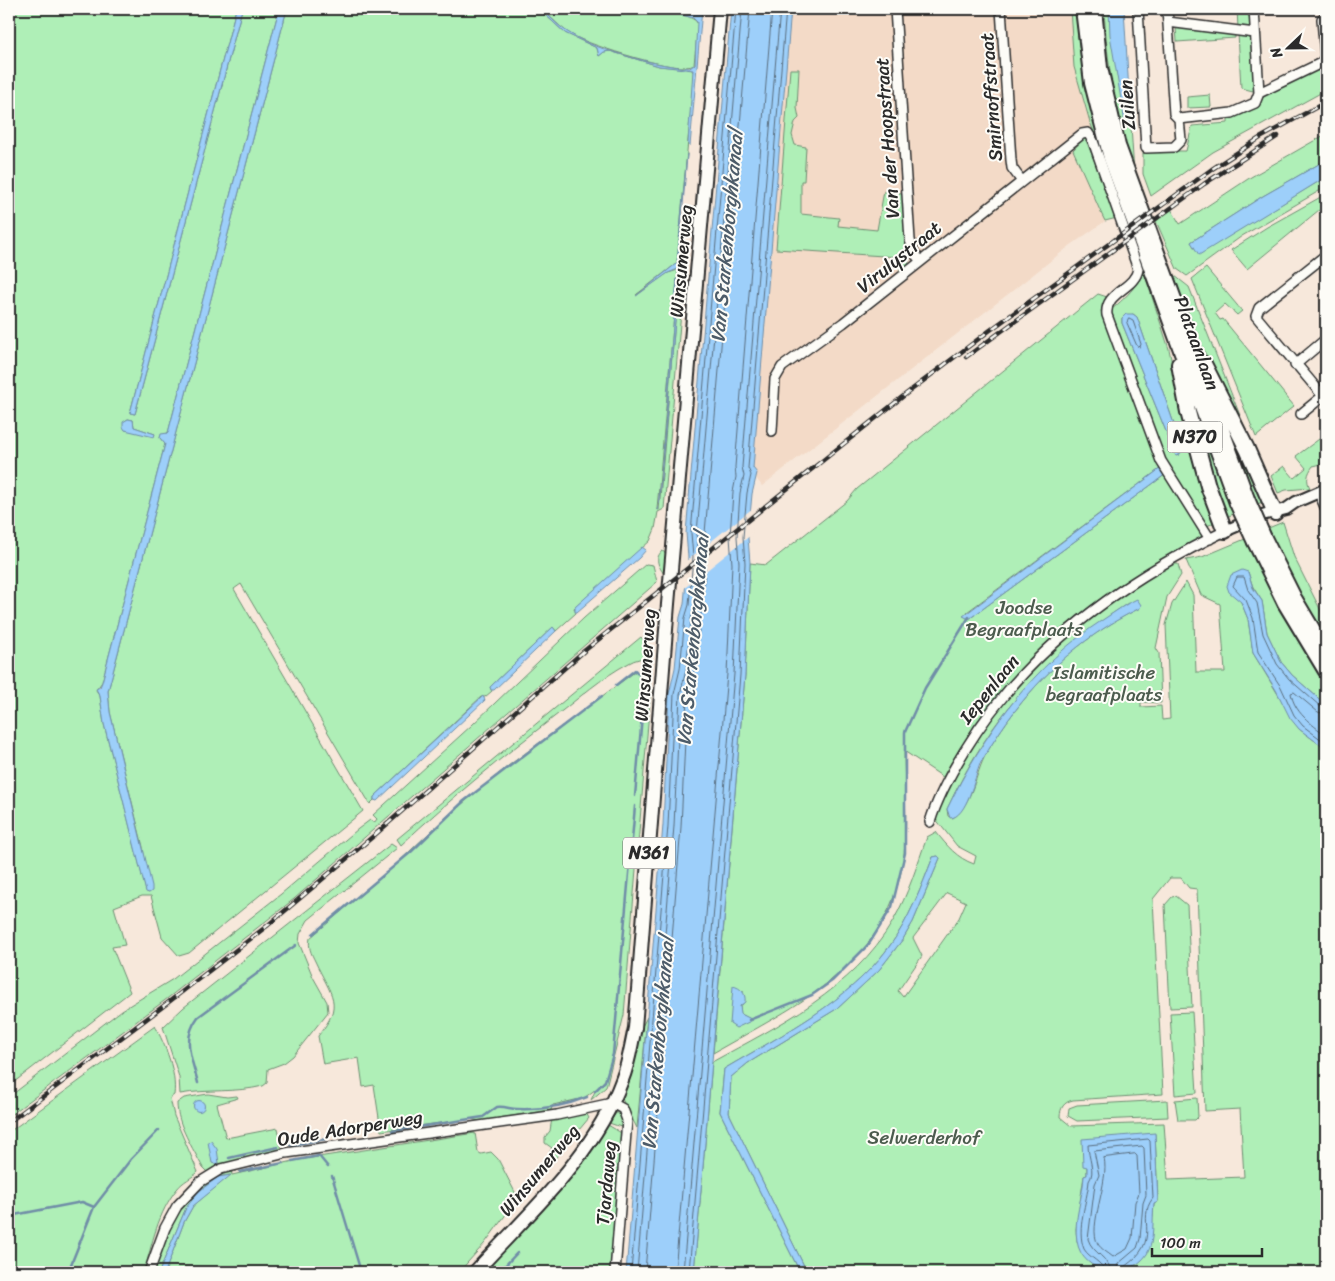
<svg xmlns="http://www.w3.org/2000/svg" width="1335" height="1281" font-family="Sriracha,sans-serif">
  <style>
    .built { fill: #f3dac7 }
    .green { fill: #afefb7; stroke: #6d8d71; fill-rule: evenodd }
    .water { fill: #9dcffa; stroke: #6f8da7 }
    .pier { fill: #f7e8db }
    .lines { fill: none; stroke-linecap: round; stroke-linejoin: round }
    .shore { stroke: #596d7e; stroke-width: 1 }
    .stream { stroke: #6f8da7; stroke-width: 2.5 }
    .minor-casing { stroke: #2b2b2b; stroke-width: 12 }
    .tertiary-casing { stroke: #2b2b2b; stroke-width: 14 }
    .primary-casing { stroke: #2b2b2b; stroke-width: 16 }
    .trunk-casing { stroke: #2b2b2b; stroke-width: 18 }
    .minor { stroke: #fdfcf7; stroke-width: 9 }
    .tertiary { stroke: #fdfcf7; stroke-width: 10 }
    .primary { stroke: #fdfcf7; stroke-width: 12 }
    .trunk { stroke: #fdfcf7; stroke-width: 14 }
    .rail-casing { stroke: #2b2b2b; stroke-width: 4.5 }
    .rail { stroke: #fdfcf7; stroke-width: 2.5; stroke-dasharray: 8; stroke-linecap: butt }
    .trunk-bridge-casing { stroke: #2b2b2b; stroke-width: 18; stroke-linecap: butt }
    .trunk-bridge { stroke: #fdfcf7; stroke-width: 14 }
    .labels { text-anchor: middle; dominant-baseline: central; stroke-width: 4; stroke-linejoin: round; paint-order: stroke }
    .shield { fill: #fdfcf7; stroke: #6a6a68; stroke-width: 1 }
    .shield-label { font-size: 18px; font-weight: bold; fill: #2b2b2b }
    .street-label { font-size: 19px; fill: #2b2b2b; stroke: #fdfcf7 }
    .park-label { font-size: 19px; fill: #4c5c4e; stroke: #fdfcf7 }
    .water-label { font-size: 20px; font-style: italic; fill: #4d5c69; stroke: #fdfcf7 }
  </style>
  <rect width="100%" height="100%" fill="#f7e8db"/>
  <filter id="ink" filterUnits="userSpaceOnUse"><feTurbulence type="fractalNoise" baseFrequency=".02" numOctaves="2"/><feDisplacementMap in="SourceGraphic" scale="10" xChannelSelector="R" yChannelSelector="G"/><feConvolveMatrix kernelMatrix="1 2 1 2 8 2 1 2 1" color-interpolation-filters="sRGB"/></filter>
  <g filter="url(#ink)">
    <!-- built -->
    <path class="built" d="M786 9H1073L1076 65 1094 128 1086 141 1114 215 1071 245 762 486 749 469Z"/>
    <!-- green -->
    <path class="green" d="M9 9H236L130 413 135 414 242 9H279L168 433 161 435 160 438 165 444 102 682 96 690 100 696 104 724 146 891 149 893 143 847 110 712 108 691 287 9H539L565 33 597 48 599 56 604 52 610 51 659 66 691 69 694 73 677 263 636 295 668 273 678 270 657 509 659 510 678 285 683 289 664 509 658 512 655 529 650 541 574 608 576 613 556 631 553 627 490 687 492 691 485 697H481L374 797V800L370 804 241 584 234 589 363 811 189 953 179 956 162 937 151 896H142L114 907 125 945 112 947 130 992 9 1086ZM128 419 133 420 134 427 155 434 125 430V421Z
      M542 9C567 9 687 2 698 24L694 65C681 75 590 45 574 36 561 29 552 18 542 9Z
      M1070 9H1076C1079 70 1094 126 1114 184L1090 122 1074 67Z
      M1104 9H1109C1112 49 1120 86 1127 126H1131L1134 173C1116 121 1107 64 1104 9Z
      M1237 9H1251L1252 25 1247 29 1238 28Z
      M1176 27 1235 35V38L1177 42Z
      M1238 33 1253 36 1257 92 1241 88Z
      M1326 63V90L1213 152 1151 196 1143 174V151H1186L1192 126 1228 123V118L1259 103 1266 93 1310 73Z
      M790 69H799L797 108 799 118 795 122 792 135 795 145 806 147 804 181H801V214L839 218 838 226 877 230 884 191 902 193 905 196 909 259 908 265 900 271 899 257 776 249Z
      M1210 95 1211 107 1187 108V97Z
      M1326 134V160L1263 196 1191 242 1199 254 1326 177V187L1242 236 1187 276 1177 269 1156 221 1171 209 1180 224 1251 177Z
      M1085 137 1117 218 1105 221 1102 215 1073 150Z
      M1326 194V218L1319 210 1247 269 1231 250 1267 227Z
      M1142 266 1169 349 1179 398 1216 522 1207 526 1163 459 1109 312C1124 298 1140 287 1142 266ZM1133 314 1137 317 1183 450 1176 456 1122 323V318Z
      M1206 268 1242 311 1237 315 1225 304 1215 313 1220 320 1223 319 1294 406 1256 437 1192 279Z
      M1170 272 1189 287 1272 496 1188 317Z
      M1098 294 1107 297 1101 311 1143 427 1161 468 967 612 969 619 1166 474 1204 536C1110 586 1037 636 976 726 964 743 952 759 943 777L904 751C904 785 908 821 904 854 891 964 798 1004 713 1053L745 675 750 563 766 565 847 501 857 489ZM743 991V1004L740 1006 741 1014 752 1020 730 1024Z
      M1181 369 1235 513 1223 519Z
      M1206 379 1266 501 1254 505Z
      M1326 434V463L1313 466C1307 474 1306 480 1310 488L1286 490 1278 493 1271 476 1284 466 1294 478 1306 468 1296 456Z
      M1283 522 1294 557 1326 621V642L1306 610 1266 529Z
      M1245 539 1278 604 1326 680V705L1292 675 1281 662 1267 633 1262 601 1253 587 1248 572 1241 602 1248 619 1253 653 1299 729 1326 749V959L1324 960 1326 964V1272H1122L1128 1270 1153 1217 1154 1204 1158 1201 1155 1134 1087 1167V1175L1084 1176 1076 1229 1077 1241 1099 1270 1109 1272H807L729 1113 731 1077 748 1063 838 1008 879 970 903 939 913 922 940 858 938 856 933 857C921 888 909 920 889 947 847 1003 783 1034 724 1069L720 1112 800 1272H694L712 1062C779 1025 853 990 893 921 908 895 917 865 927 837L936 832C947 846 957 858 974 864L976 856 957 846 935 818 950 782 982 729 1044 654 1114 600 1171 564H1178L1181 575 1167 597 1156 648 1159 653 1161 703 1141 702V707L1161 706 1162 720 1170 719 1166 625 1172 604 1186 582 1193 595 1196 672H1225L1220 604 1201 595 1186 560 1202 557ZM1128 603 1140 608C1075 639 1022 692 986 754 975 774 973 803 953 818L948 816 947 809C991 715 1042 660 1128 603ZM1170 878H1181L1189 888 1197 889 1205 1111 1240 1109 1244 1177 1168 1180 1164 1123 1071 1126 1060 1117C1060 1108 1064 1102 1073 1100L1163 1094 1153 899ZM947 893 966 902 959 918 903 997 898 991 922 956 913 938Z
      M662 551 668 554 666 577C660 568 653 560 662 551Z
      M646 564 653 565 657 582 294 899 164 1001 9 1116V1097L122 1010 173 979 281 894 358 829 370 820 374 823 377 819 373 815 472 725 584 618Z
      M641 637 652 650 650 655C643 659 635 659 629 663 602 677 578 699 554 717 501 758 450 799 401 845L397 839Z
      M636 671 648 678 651 687 624 1015 606 1087 591 1100 596 1089 584 1098 553 1105 551 1110 480 1121 470 1119 381 1131 374 1085 363 1087 359 1058 323 1064 318 1036C345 1003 331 996 315 961 311 953 308 947 310 938L392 868 444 819 508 766Z
      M391 844 397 848 308 920 300 934 299 943 313 977 327 1002 328 1012 293 1056 284 1063 268 1069 267 1083 263 1086C235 1093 208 1089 180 1094L179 1077 163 1027 183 1008Z
      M1176 896 1187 905 1192 1007 1170 1008 1165 905 1172 897Z
      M1192 1012 1197 1093 1175 1095 1170 1013Z
      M647 1017 637 1128 622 1099 633 1066 638 1034Z
      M155 1026C165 1045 177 1072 174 1095L170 1098 174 1116 198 1172C192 1178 183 1181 177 1189 158 1212 152 1244 144 1272H9V1132Z
      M208 1094 227 1097 237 1096 238 1098 217 1104 226 1138 278 1128 282 1151 207 1172 203 1168C193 1148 177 1125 177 1103L184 1098Z
      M1197 1098 1198 1117 1195 1120H1178L1175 1100Z
      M1167 1100 1168 1117 1077 1121 1068 1116 1069 1108 1077 1105Z
      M586 1113 589 1118 553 1161 548 1156 552 1148 545 1143V1137L550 1131 552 1118Z
      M616 1113H621L624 1128 609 1123Z
      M608 1125 623 1134 610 1272H481L587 1153Z
      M475 1133 478 1152 481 1154 491 1152 498 1159 518 1198 485 1243 459 1272H165L184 1222 193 1206 230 1175 218 1177 186 1208 159 1272H152L175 1214 209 1178 231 1169 232 1175 298 1160Z"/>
    <!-- water -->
    <path class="water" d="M236 9H242L135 414 130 413Z
      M279 9H287L108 691 110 712 152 886V891L149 893 146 892 104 724 100 696 96 689 100 687 102 682 165 444 160 438 161 434 168 433Z
      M539 9H542C551 18 560 28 571 34 595 50 662 67 690 68L695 64 697 22 693 18 661 9H681L695 13 702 9 690 146 688 144 693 70 659 66 610 51 604 52 599 56 597 48 565 33Z
      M731 9H791L753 468 757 473 752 494 748 538 750 563 745 675 694 1272H626L663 825 669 694 675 668 680 617 684 604 688 557 686 533Z
      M1109 9H1124L1131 126 1125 123 1110 35Z
      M687 154 678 269 668 273 636 296 677 263Z
      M1326 160V177L1199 255 1191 242 1263 196Z
      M677 278 678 288 658 510Z
      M1126 314H1133L1137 317 1183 450 1179 455 1176 456 1122 323V318Z
      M128 419 133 420 134 427 155 434 154 437 125 430 123 427V422Z
      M1161 468 1166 474 969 619 963 616Z
      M642 547 646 550 639 558 577 612H575V607Z
      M1242 570 1248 572 1253 588 1262 601 1267 633 1281 662 1292 675 1326 705V749L1299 729 1290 718 1276 690 1253 653 1248 619 1241 602 1229 592 1227 586 1231 575Z
      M1137 599 1141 605 1140 608C1078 638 1028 686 992 744 988 751 984 757 980 764 975 776 967 818 950 818L947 809C983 734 1033 665 1104 619 1115 612 1125 604 1137 599Z
      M553 627 556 631 494 690H491L490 687Z
      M483 696 485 700 377 801 374 800V797Z
      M938 856 940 858 913 922 903 939 879 970 838 1008 748 1063 731 1077 729 1113 807 1272H800L720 1112 724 1069C783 1034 848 1002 889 947 909 920 921 888 933 857Z
      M733 986C741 988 746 993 745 1002L740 1006 741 1014 753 1020 736 1028 730 1024Z
      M193.5 1106a5.5 5.5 0 1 1 11 0a5.5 5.5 0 1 1-11 0Z
      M1155 1133 1158 1202 1154 1204C1152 1219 1155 1241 1147 1254 1129 1281 1082 1275 1077 1241 1073 1220 1083 1197 1084 1176L1087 1175V1167L1083 1166 1082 1139Z
      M211 1141 217 1149 219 1163 217 1165 212 1163 208 1142Z
      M231 1175 193 1206 184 1222 165 1272H159L186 1208 198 1192 218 1177Z"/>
    <!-- pier -->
    <path class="pier" d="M753 508 751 535 682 590 685 562Z"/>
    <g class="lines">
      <!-- shore -->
      <path class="shore" d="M1129 319 1133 321 1141 344 1140 347 1137 346 1127 323Z
        M1326 708 1321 707 1289 679 1277 664 1263 634 1257 603 1248 590 1244 577H1237L1233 586 1246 600 1253 618 1258 652 1281 687 1294 715 1303 726 1326 743
        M1326 714 1318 712 1294 692 1291 693C1294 712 1311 724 1326 735
        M1135 1154 1137 1156 1139 1193 1135 1202 1132 1238 1127 1249 1113 1257C1108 1253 1101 1249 1098 1244 1087 1227 1110 1181 1104 1158Z
        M631 1272 668 826 674 694 680 669 685 618 689 605 693 557 691 533 736 9
        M637 1272 674 826 680 695 686 670 691 619 695 605 699 557 697 533 742 9
        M645 1272 681 827 687 696 694 671 702 606 706 558 705 533 750 9
        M675 1272 727 674 732 564 730 537 733 492 736 477 735 467 772 9
        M683 1272 734 674 739 563 737 537 740 493 744 476 742 467 780 9
        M689 1272 740 675 745 563 743 537 747 493 751 475 748 468 786 9
        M1105 1272C1103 1262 1089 1258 1084 1249 1076 1229 1087 1202 1089 1181 1096 1171 1088 1158 1088 1145L1148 1139 1150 1141 1153 1198C1135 1221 1164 1239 1124 1267L1123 1272
        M1111 1272C1110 1258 1092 1253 1088 1239L1095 1184 1099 1175 1094 1151 1142 1146 1144 1148 1146 1195 1143 1203 1140 1239 1137 1248 1118 1264 1116 1272"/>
      <!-- stream -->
      <path class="stream" d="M616 685 635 670 645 681 635 796
        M313 934 411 852 464 801 602 696
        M749 1020 812 995 832 981 869 944 892 907 905 853V732L925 688 969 617
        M198 1083C192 1058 181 1040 198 1017L296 945
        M595 1091 605 1081 613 1054 635 806
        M392 1131 483 1117 497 1107C505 1106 510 1109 517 1109 541 1110 565 1106 587 1097
        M290 1145 326 1139
        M229 1158 278 1147
        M292 1161 319 1156 328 1167
        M240 1172 283 1163
        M332 1176 361 1272
        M9 1216 82 1202 94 1207
        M68 1272 94 1207 131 1159 159 1130
        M499 1272 517 1253"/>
      <defs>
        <path id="minor" d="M895 9 910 240 914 253 921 261
          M1001 9 1011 160 1012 168 1021 180
          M1138 9 1146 148 1174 147 1181 140 1179 119 1174 114 1167 9
          M1168 22 1255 33
          M1259 93 1321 63 1325 57 1322 19 1326 15
          M1179 119 1232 113 1255 103 1259 93 1254 9
          M1295 365 1326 339
          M1301 414 1323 396 1256 316 1259 308 1326 255
          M772 431 775 379 782 367 843 323 1082 134 1088 133 1093 141 1138 269C1135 289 1104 292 1107 315L1161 461 1210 539
          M1319 493 1326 509
          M930 822C938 796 951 773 965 750 1025 651 1122 581 1225 531
          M149 1272 165 1228 177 1206 200 1182 221 1169 286 1153 557 1115 612 1103 623 1109 627 1120 615 1272"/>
        <path id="tertiary" d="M1225 531 1262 515 1286 509 1296 502 1326 489"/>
        <path id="primary" d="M475 1272C529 1213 594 1156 622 1080 629 1063 631 1045 635 1028L668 604 720 9"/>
        <path id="trunk" d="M1083 9 1092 83 1111 158 1237 503
          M1094 9 1100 68 1118 146 1247 499
          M1179 364 1188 412 1208 486 1225 531
          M1204 364 1247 449 1275 513
          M1264 538 1294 598 1326 652
          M1255 542 1285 603 1326 671"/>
      </defs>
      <!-- minor casing -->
      <use href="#minor" class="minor-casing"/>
      <!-- tertiary casing -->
      <use href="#tertiary" class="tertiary-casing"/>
      <!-- primary casing -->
      <use href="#primary" class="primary-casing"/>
      <!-- trunk casing -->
      <use href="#trunk" class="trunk-casing"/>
      <!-- minor -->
      <use href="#minor" class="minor"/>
      <!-- tertiary -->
      <use href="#tertiary" class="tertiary"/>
      <!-- primary -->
      <use href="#primary" class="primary"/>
      <!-- trunk -->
      <use href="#trunk" class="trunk"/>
      <defs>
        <path id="rail" d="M966 357 1204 184 1278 136
          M9 1122 161 1008 267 926 377 833 584 651 906 394 989 331 1212 169 1260 138 1326 102"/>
      </defs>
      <!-- rail casing -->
      <use href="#rail" class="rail-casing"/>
      <!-- rail -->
      <use href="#rail" class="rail"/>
      <defs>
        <path id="trunk-bridge" d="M1247 499 1264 538
          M1237 503 1255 542"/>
      </defs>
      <!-- trunk-bridge casing -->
      <use href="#trunk-bridge" class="trunk-bridge-casing"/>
      <!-- trunk-bridge -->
      <use href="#trunk-bridge" class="trunk-bridge"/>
    </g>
  </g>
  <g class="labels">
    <!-- shield labels -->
    <g class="shield">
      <rect x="1167.5" y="421.5" width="55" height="31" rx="4"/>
      <rect x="623" y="837.5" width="52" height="31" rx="4"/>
    </g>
    <g class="shield-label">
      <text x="1195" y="437">N370</text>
      <text x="649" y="853">N361</text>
    </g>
    <!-- street labels -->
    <g class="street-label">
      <text transform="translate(991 97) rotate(-94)">Smirnoffstraat</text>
      <text transform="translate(1127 105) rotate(-94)">Zuilen</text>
      <text transform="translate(887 138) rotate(-94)">Van der Hoopstraat</text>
      <text transform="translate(899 257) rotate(-39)">Virulystraat</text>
      <text transform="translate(681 261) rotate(-85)">Winsumerweg</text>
      <text transform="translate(1197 343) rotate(70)">Plataanlaan</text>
      <text transform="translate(645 665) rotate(-86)">Winsumerweg</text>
      <text transform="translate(989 689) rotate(-51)">Iepenlaan</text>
      <text transform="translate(350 1128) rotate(-9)">Oude Adorperweg</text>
      <text transform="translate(539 1170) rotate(-50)">Winsumerweg</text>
      <text transform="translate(606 1183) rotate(-85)">Tjardaweg</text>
    </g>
    <!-- park labels -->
    <g class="park-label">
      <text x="1024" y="607">Joodse<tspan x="1024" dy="22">Begraafplaats</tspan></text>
      <text x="1104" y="672">Islamitische<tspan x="1104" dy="22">begraafplaats</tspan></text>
      <text x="924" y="1137">Selwerderhof</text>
    </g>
    <!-- water labels -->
    <g class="water-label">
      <text transform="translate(727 236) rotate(-85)">Van Starkenborghkanaal</text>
      <text transform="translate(693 639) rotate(-85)">Van Starkenborghkanaal</text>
      <text transform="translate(658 1043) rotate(-85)">Van Starkenborghkanaal</text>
    </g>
  </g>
  <!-- margin -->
  <rect width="1335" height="1281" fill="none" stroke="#fdfcf7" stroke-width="30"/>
  <rect x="15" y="15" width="1305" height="1251" fill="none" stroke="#2b2b2b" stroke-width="2" filter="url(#ink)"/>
  <!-- north arrow -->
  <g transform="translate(1288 48) rotate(248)" stroke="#fdfcf7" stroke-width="4" paint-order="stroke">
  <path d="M0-4L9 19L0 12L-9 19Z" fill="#2b2b2b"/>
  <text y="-8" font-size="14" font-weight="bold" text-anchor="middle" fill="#2b2b2b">N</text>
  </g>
  <!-- scale -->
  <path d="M1152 1248v8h110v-8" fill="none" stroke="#2b2b2b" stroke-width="2.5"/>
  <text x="1160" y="1248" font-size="15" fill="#2b2b2b" stroke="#fdfcf7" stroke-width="4" paint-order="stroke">100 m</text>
</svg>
